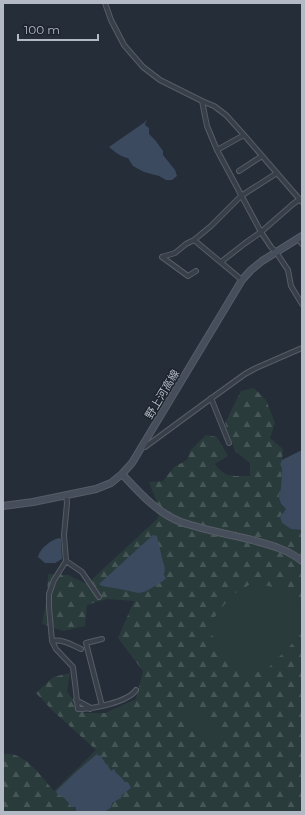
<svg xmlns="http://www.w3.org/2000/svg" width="305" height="815" font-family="Montserrat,'Noto Sans JP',sans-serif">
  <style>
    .forest { fill: url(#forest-firs) }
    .garden { fill: #2a3b3b }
    .water { fill: #3c4a60 }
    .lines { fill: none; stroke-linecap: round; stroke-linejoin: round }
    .street-casing { stroke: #565d67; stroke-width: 6 }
    .secondary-casing { stroke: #565d67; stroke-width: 8 }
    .street { stroke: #383f49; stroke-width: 4 }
    .secondary { stroke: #474e5b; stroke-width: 6 }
    .labels { text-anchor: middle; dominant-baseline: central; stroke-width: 3; stroke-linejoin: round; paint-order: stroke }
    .street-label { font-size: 11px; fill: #b3bac5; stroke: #1d242e }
  </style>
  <defs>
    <pattern id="forest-firs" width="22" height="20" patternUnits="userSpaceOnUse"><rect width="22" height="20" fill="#2a3b3b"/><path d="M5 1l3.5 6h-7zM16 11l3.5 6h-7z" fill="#465556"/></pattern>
  </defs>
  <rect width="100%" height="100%" fill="#252d38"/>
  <!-- forest -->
  <path class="forest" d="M254 388 266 400 275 423 270 438 283 449 282 460 280 464 282 469 281 487 279 498 281 505 286 509 280 517 282 523 291 529 302 530V812H3V754C26 751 40 776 54 791L96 750 53 711 36 693 53 677 70 673 67 692 85 713H105L136 699 143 671 118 638 134 601 107 599 87 605 85 626 63 631 42 624 47 598 48 574 68 575 87 584 157 519 160 510 149 482 163 481 174 467 187 460 190 451 206 435 217 437 228 456 215 464C224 478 234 476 250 476V463L235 451 225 423 241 391Z"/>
  <!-- garden -->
  <path class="garden" d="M249 585 269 586 285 593 296 602 302 613V632L295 641 264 672 242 670 211 634 214 618 232 595Z
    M191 701 229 733 215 749 177 717Z"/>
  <!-- water -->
  <path class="water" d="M147 118 145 125 149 128V134L155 140 163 151V155L175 170 177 176 172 180H166L159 176 144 172 133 166 128 158C121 157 115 152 109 147L145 122Z
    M302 450V530L291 529 282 523 280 517 286 509 281 504 279 498 281 487 282 469 280 464 282 460Z
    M153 535 157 536 163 562 165 568 164 575 166 578 163 581 150 589 144 592 138 593 125 590 102 586 99 584Z
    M59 538 61 539 62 559 55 563H45L38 557C40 548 51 540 59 538Z
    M97 754 98 756 100 755 106 764 108 765 109 768 111 771 114 769 116 773 121 777 125 782H128L131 788 122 795 121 798 112 803C112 806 111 808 109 809 103 814 84 812 76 812V807H71C69 802 62 795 57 794L56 791 76 772Z"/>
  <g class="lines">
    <defs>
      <path id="street" d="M105 3 111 20 124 45 143 67 160 80 202 101 214 106 226 115 244 135 302 202
        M202 101 207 126 217 150 261 232 271 247 276 252 288 270 291 286 302 304
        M217 150 244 135
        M239 171 262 156
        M298 238 302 244
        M194 240 242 280
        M162 257 175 253 186 244 194 240 211 226 241 196 277 173
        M162 257 188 276 196 271
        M221 262 244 244 261 232 293 204 300 199
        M211 398 229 443
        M141 447H145L209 400 245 374 256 368 302 348
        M66 495 67 503 64 535 66 561 54 580 49 594V607L52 641 56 649 73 667 78 709C93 709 128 702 136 690
        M66 561 82 572 99 597
        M102 639 86 643 102 706
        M52 641C63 639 72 645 81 649
        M76 700 89 707 90 709"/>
      <path id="secondary" d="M122 474C139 492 157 513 181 522 204 530 228 534 252 540 270 545 287 549 302 561
        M3 506 33 502 96 489 111 483 122 474 132 463 242 280 251 270 262 261 302 236"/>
    </defs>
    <!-- street casing -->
    <use href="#street" class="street-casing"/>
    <!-- secondary casing -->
    <use href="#secondary" class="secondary-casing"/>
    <!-- street -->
    <use href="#street" class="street"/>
    <!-- secondary -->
    <use href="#secondary" class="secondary"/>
  </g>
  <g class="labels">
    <!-- street labels -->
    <g class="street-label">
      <text transform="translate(162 394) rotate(-59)">野上河高線</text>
    </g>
  </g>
  <!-- border -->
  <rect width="305" height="815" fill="none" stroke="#b3bac5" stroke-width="8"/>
  <!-- scale -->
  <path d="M18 34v6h80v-6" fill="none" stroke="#b3bac5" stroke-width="2"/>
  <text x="24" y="34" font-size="12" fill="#b3bac5" stroke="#1d242e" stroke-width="3" paint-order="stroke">100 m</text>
</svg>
